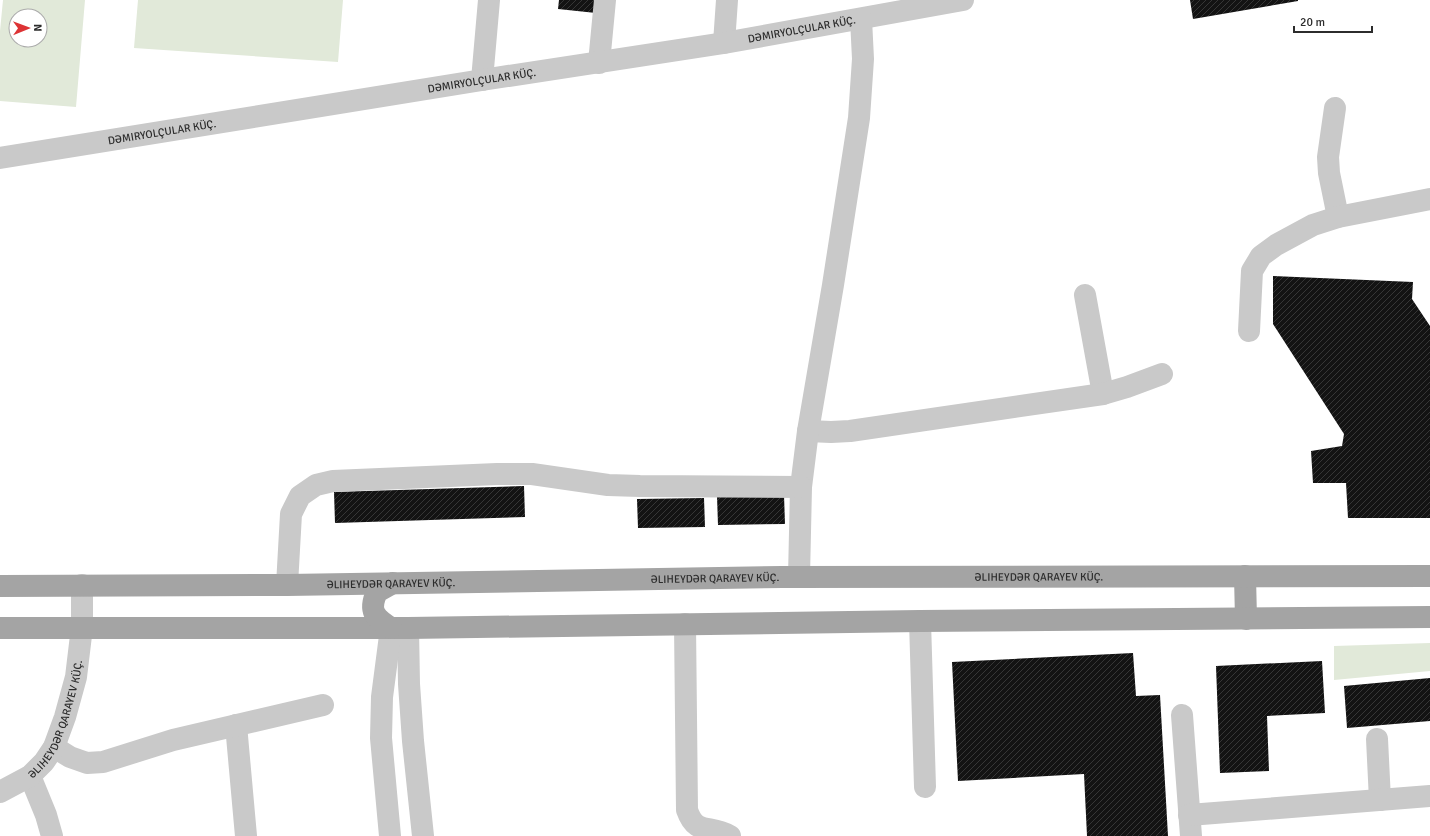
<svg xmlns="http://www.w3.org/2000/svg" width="1430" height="836" font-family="Signika,sans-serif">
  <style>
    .grass { fill: #e1e9d9; fill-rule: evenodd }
    .building { fill: url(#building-hatch) }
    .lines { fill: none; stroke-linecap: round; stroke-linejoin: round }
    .minor { stroke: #c9c9c9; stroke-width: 22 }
    .major { stroke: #a4a4a4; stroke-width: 22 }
    .labels { text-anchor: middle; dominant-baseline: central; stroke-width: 4; stroke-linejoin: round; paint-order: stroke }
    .street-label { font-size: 11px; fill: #2c2c2c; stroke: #fff }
  </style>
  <defs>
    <pattern id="building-hatch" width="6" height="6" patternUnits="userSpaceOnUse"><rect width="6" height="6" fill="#131313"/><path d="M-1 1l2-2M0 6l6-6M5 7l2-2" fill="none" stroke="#363636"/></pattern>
  </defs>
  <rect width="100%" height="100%" fill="#fff"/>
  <!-- grass -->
  <path class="grass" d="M3 0H85L76 107 0 101V31ZM16 16H40V40H16Z
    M138 0H343L338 62 134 48Z
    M1430 643V671L1334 680V646Z"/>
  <!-- building -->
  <path class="building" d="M559 0H597L596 13 558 9Z
    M1190 0H1298V1L1193 19Z
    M1273 276 1413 282 1412 299 1430 326V518H1348L1346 483H1313L1311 451 1342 446 1344 434 1273 324Z
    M524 486 525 517 335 523 334 492Z
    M784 495 785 524 718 525 717 496Z
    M704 498 705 527 638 528 637 499Z
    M1133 653 1136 696 1160 695 1168 836H1087L1084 774 958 781 952 662Z
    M1322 661 1325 713 1267 716 1269 771 1220 773 1216 666Z
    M1430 678V721L1347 728 1344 686Z"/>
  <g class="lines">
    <!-- minor -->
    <g class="minor">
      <path d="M724 43 727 0"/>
      <path d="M599 63 605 0"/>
      <path d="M482 80 489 0"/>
      <path d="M1335 108 1328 157 1329 173 1338 217"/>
      <path id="s1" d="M0 158 482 80 724 43 963 0"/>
      <path d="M1085 295 1103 394"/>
      <path d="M1249 331 1252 271 1261 256 1276 245 1313 225 1338 217 1430 199"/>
      <path d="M808 431 831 432 850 431 1103 394 1127 387 1162 374"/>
      <path d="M799 577 801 487 808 431 833 285 859 118 863 59 861 19"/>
      <path d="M287 585 291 514 300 496 316 485 333 481 497 474H532L608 485 640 486 801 487"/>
      <path d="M920 621 925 787"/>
      <path d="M685 624 687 810C696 836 709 824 730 836"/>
      <path d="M408 628 409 684 413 741 423 836"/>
      <path d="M1182 715 1191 836"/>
      <path d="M236 725 246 836"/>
      <path d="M1377 739 1380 800"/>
      <path d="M54 747 70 757 87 763 103 762 173 740 323 705"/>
      <path d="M30 776 46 815 52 836"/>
      <path id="s2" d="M0 792 30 776 44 762 54 747 65 717 76 677 82 627V585"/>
      <path d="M1189 815 1430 796"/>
      <path d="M390 836 381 738 382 697 391 628"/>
    </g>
    <!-- major -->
    <g class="major">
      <path d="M1245 576 1246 619"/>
      <path id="s3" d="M0 586 287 585 782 577 1430 576"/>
      <path d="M0 628H408L920 621 1430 617"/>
      <path d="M391 628C375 618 368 611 377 592L393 583"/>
    </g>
  </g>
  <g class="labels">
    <!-- street labels -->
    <g class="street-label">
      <text stroke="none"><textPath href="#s1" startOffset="812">DƏMIRYOLÇULAR KÜÇ.</textPath></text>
      <text stroke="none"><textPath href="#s1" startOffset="488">DƏMIRYOLÇULAR KÜÇ.</textPath></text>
      <text stroke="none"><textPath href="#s1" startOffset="164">DƏMIRYOLÇULAR KÜÇ.</textPath></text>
      <text stroke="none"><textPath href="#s3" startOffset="1039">ƏLIHEYDƏR QARAYEV KÜÇ.</textPath></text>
      <text stroke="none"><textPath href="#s3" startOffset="715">ƏLIHEYDƏR QARAYEV KÜÇ.</textPath></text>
      <text stroke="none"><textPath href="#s3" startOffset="391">ƏLIHEYDƏR QARAYEV KÜÇ.</textPath></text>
      <text stroke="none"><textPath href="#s2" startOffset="98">ƏLIHEYDƏR QARAYEV KÜÇ.</textPath></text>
    </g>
  </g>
  <!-- north arrow -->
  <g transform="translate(28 28) rotate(89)"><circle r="19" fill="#ffffff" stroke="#ababab"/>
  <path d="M0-3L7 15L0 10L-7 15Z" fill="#dd3335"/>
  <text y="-6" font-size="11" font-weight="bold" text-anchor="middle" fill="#2c2c2c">N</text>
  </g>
  <!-- scale -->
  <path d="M1294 26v6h78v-6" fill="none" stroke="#2c2c2c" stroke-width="2"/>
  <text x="1300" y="26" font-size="12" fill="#2c2c2c" stroke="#ffffff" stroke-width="3" paint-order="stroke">20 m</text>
</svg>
